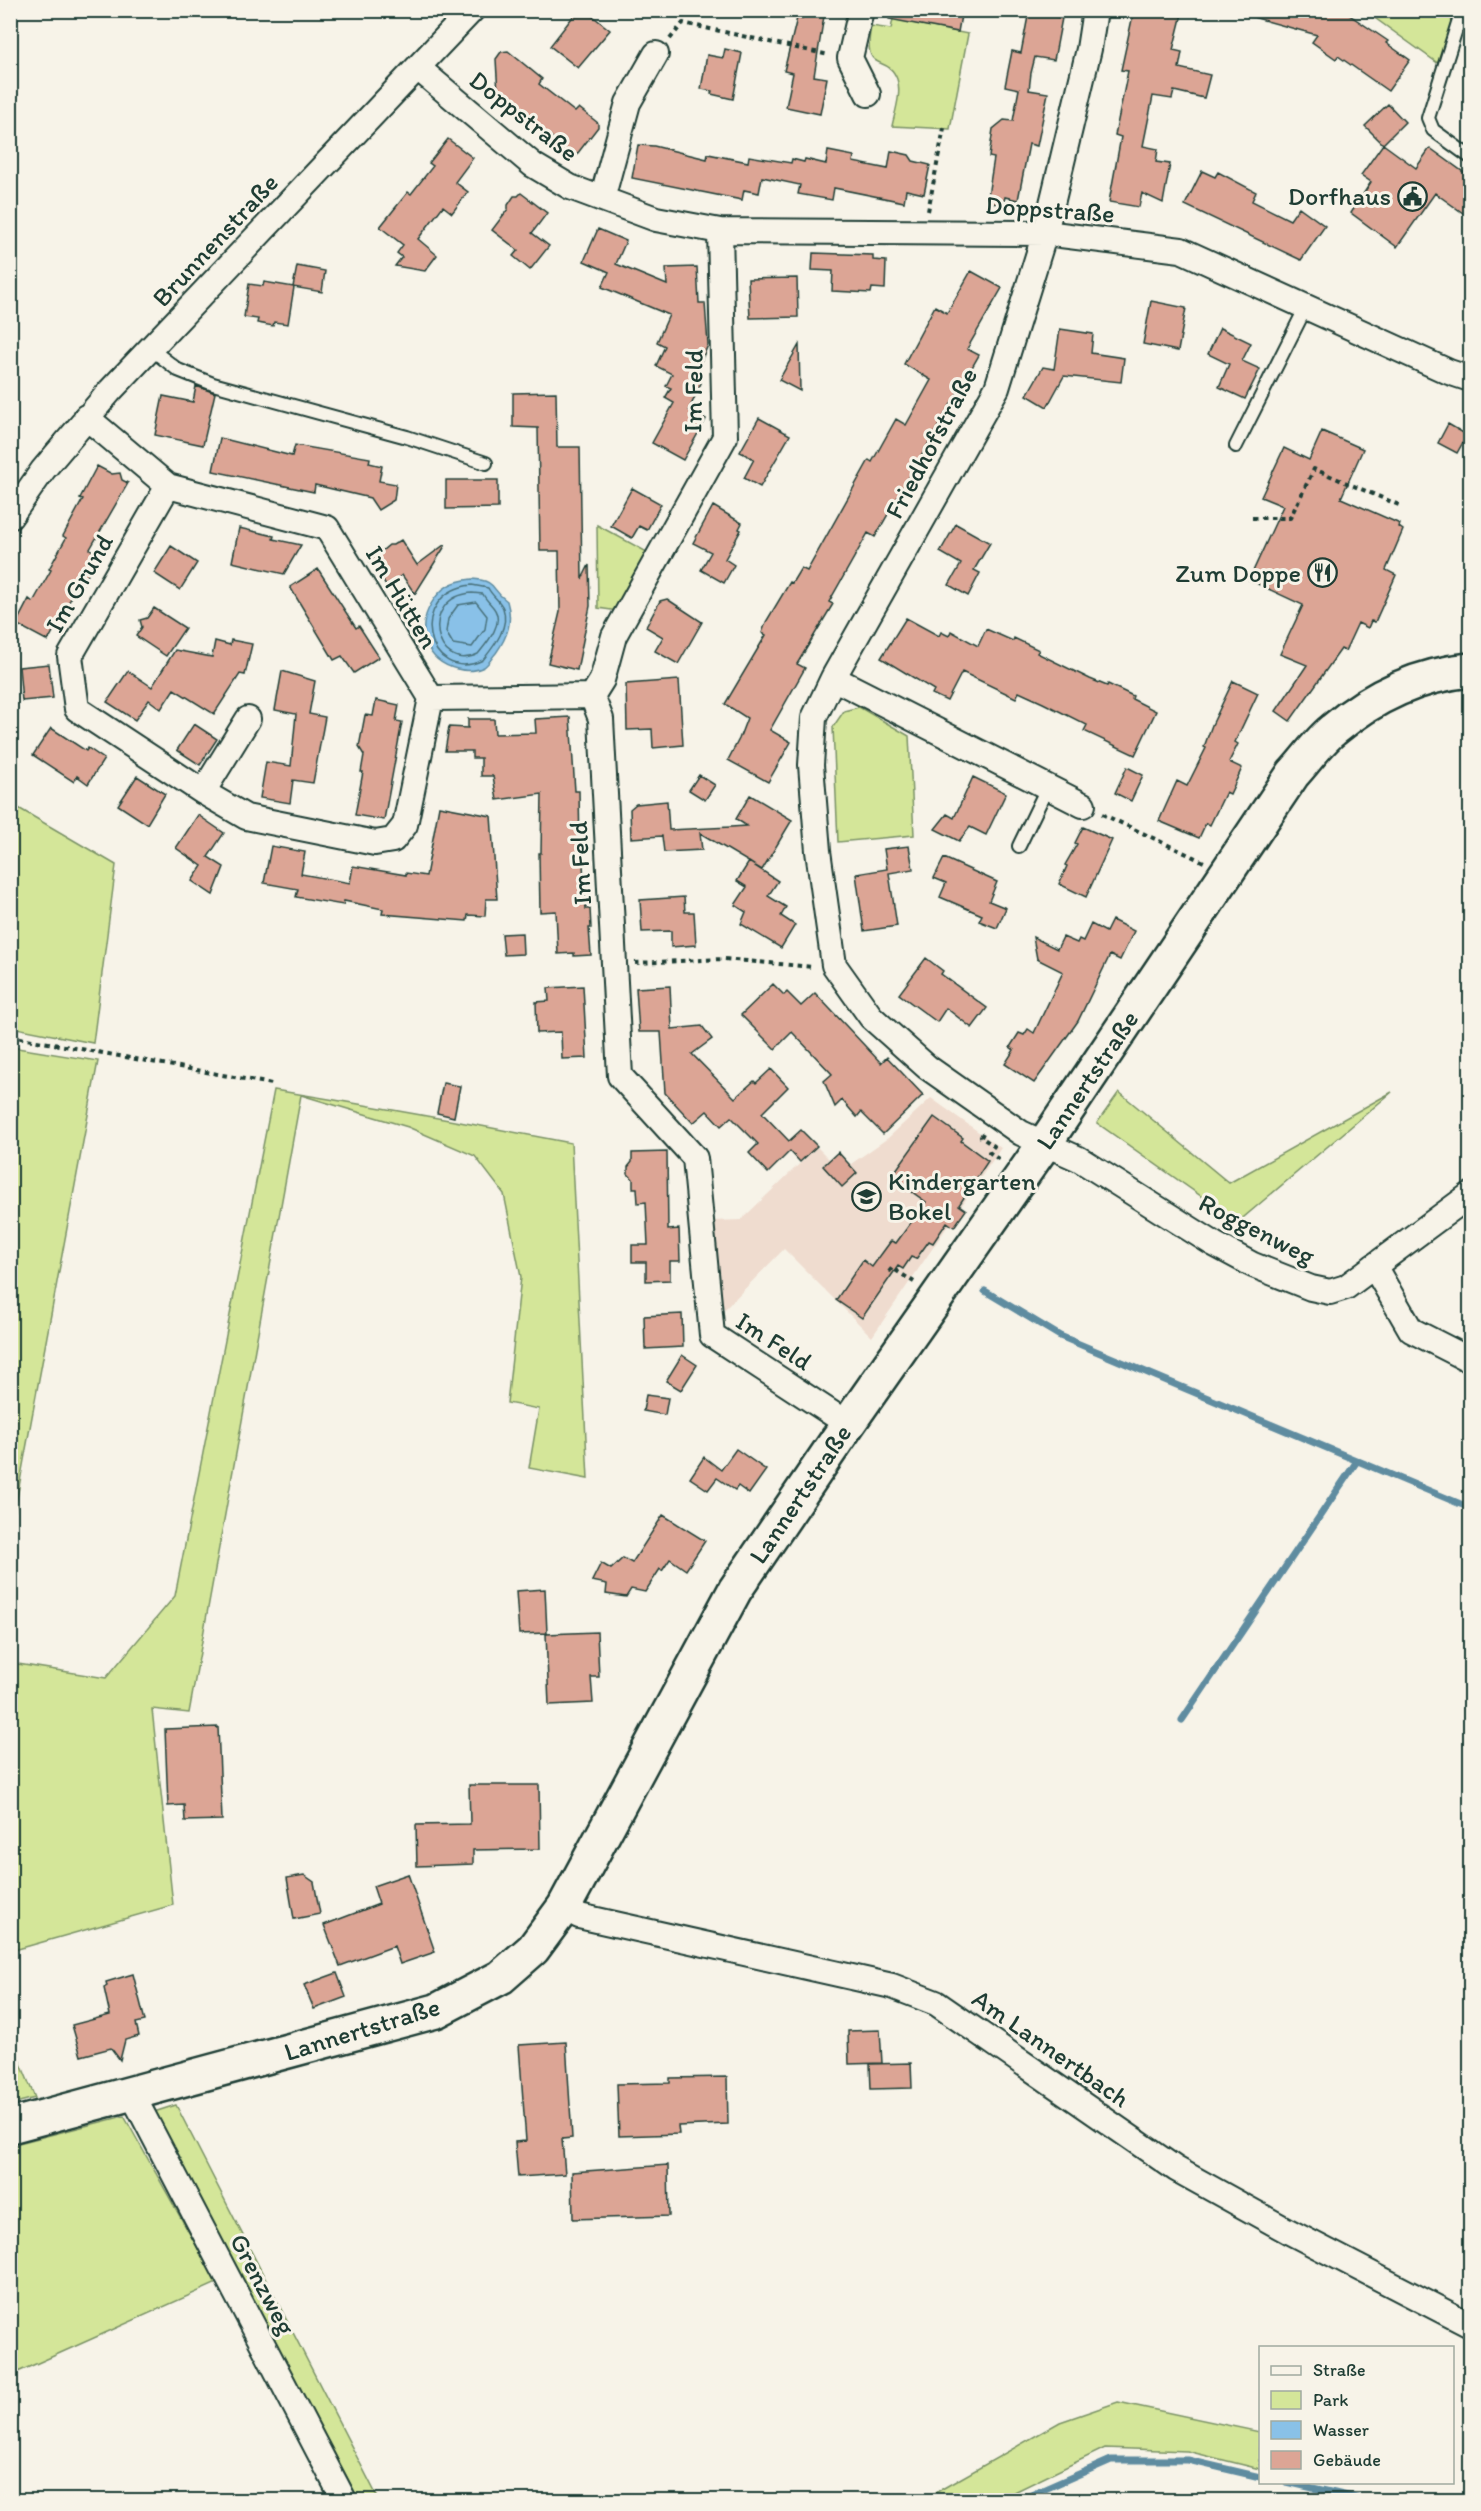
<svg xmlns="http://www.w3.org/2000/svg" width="1481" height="2511" font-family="Itim,sans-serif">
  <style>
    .built { fill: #efdccf }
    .green { fill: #d4e699; stroke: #7a9266; stroke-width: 1.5 }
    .water { fill: #89c1e8; stroke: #5f8ca0; stroke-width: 1.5 }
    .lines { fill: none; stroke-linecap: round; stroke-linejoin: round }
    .shore { stroke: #49727c; stroke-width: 1.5 }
    .stream { stroke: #5f8ca0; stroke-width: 7 }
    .building { fill: #dca595; stroke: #1f3d34; stroke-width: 1.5 }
    .lane-casing { stroke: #1f3d34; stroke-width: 16 }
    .street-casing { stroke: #1f3d34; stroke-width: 28 }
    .secondary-casing { stroke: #1f3d34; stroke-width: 38 }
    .path { stroke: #1f3d34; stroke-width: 4; stroke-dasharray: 4.5 4.5; stroke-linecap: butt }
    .lane { stroke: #f7f3e8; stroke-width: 12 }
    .street { stroke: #f7f3e8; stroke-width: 24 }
    .secondary { stroke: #f7f3e8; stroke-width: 33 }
    .labels { text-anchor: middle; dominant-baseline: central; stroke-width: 6; stroke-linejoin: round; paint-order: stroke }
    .street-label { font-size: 26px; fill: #1f3d34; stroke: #f7f3e8 }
    .poi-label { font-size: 26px; fill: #1f3d34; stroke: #f7f3e8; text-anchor: end }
  </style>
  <rect width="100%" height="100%" fill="#f7f3e8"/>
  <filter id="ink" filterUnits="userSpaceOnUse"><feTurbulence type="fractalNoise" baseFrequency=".0167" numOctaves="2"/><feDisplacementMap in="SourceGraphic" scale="12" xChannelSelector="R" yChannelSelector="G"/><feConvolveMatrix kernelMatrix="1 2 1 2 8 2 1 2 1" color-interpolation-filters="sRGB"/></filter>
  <g filter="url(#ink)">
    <!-- built -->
    <path class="built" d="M931 1098 1001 1148 872 1337 784 1249 725 1309 714 1298 711 1221 741 1220 817 1147 841 1171 888 1138Z"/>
    <!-- green -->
    <path class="green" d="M1365 11H1456L1439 64Z
      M893 19 968 34 950 129 892 126C895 112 902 92 897 79 887 52 862 77 871 26L891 29Z
      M597 525 647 552 618 611 598 608Z
      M859 707 909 736 914 835 838 842 833 727 844 711Z
      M15 806 116 865 93 1043 11 1027 10 878Z
      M11 1047 98 1061 11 1530 10 1047Z
      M274 1090C374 1106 473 1124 571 1143L588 1479 529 1468 539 1409 507 1403 521 1277 504 1194 475 1156 408 1127 301 1095 189 1713 152 1709 173 1905 11 1951V1663L106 1678 175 1596Z
      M1119 1092 1229 1183 1392 1092 1238 1222 1097 1123Z
      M10 2037 35 2098 11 2104H10Z
      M176 2105 379 2500H359L154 2112Z
      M124 2116 217 2283 11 2375V2145Z
      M1118 2402 1260 2432V2469L1187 2451 1105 2448 998 2500H925L935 2493 1060 2422Z"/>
    <!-- water -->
    <path class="water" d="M472 579C499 581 489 589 507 601 513 621 508 636 496 653 492 657 489 664 484 667 476 671 465 671 457 669 425 661 416 630 431 604 441 587 452 581 472 579Z"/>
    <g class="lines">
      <!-- shore -->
      <path class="shore" d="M472 585 488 588C492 596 500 601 503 608 510 627 494 646 483 660 426 687 405 592 472 585Z
        M472 593 483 594C486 601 492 604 495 610 504 624 486 644 478 654 434 675 418 597 472 593Z
        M476 602 487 616 485 629 472 647 453 644 446 632 448 619 458 605Z"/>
      <!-- stream -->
      <path class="stream" d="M985 1291 1060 1336 1470 1508
        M1182 1720 1357 1461
        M1287 2482 1365 2500
        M1020 2500 1111 2460H1188L1260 2477"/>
    </g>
    <!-- building -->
    <path class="building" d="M578 10H585L610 30 578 68 550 46Z
      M804 10H825L814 76 827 78 820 114 786 107 793 73 784 71 797 18 802 19Z
      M890 10H962L958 32 889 19Z
      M1134 10H1183L1173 50 1182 52 1179 68 1210 75 1204 98 1174 91 1172 99 1153 96 1143 146 1158 149 1156 162 1170 164 1163 203 1142 193 1139 207 1109 202 1121 137 1115 135 1128 71 1121 70Z
      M1249 10H1342L1388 41 1386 43 1410 60 1388 91 1338 56 1336 59 1312 42 1317 35 1249 16Z
      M1029 11 1062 18 1054 60 1035 57 1031 73 1029 90 1048 93 1037 146 1029 144 1018 200 1005 197 1003 205 987 202 994 158 989 157 993 129 1004 120 1013 121 1019 89 1005 86 1012 51 1021 53Z
      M725 49 742 53 733 99 711 94 712 91 701 89 707 55 723 58Z
      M508 51 542 79 539 84 575 112 579 108 598 123V127L574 158 554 142 555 140 498 94 496 59 501 52Z
      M1388 104 1405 122 1383 144 1365 126Z
      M448 139 473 158 455 182 468 192 452 213 443 206 418 239 437 255 425 271 395 266 402 257 397 253 403 245 380 227 408 192 411 194 433 166 429 163Z
      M1383 144 1416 168 1430 148 1470 177V218L1435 193 1397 247 1351 213 1371 182 1361 175Z
      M638 145 654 146 707 159 708 154 748 162 749 156 791 163 792 159 804 162 805 159 826 164 828 151 854 156 853 162 888 169 891 151 909 155 913 161 930 165 924 194 906 190 904 202 834 188 832 200 798 194 800 185 762 177 759 193 744 190 742 200 632 178Z
      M1202 171 1215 177 1218 172 1256 192 1252 201 1290 220 1299 207 1325 226 1301 260 1185 205Z
      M521 193 547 213 532 233 549 246 530 270 513 256 518 250 492 230 508 209V205L514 196H518Z
      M598 229 626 241 616 264 667 285 666 268 697 267 699 303H705L708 345 693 379 701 383 689 410 706 419 683 460 652 443 674 403 665 398 671 388 666 386 672 374 656 366 665 346 657 342 669 315 602 287 609 272 584 261Z
      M813 253 873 255V260L886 261 885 289 872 288 871 293 832 291 833 271 812 270Z
      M297 266 325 271 322 292 293 287Z
      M971 271 1002 288 967 349 979 355 875 537 868 533 829 602 833 604 797 664 805 668 770 730 791 742 768 782 728 760 739 739 747 718 725 704 766 635 762 633 766 622 790 582 792 583 801 568 807 571 869 460 872 462 896 419 906 425 931 380 904 364 935 306 947 313Z
      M797 278 798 317 750 318 748 279Z
      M264 282 294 287 288 324 274 322 273 326 257 323 258 319 244 317 249 284 263 286Z
      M1151 301 1186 308 1178 351 1143 344Z
      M1220 328 1251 343 1242 361 1260 369 1245 399 1219 387 1229 364 1208 354Z
      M1060 329 1093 334 1091 353 1124 358 1121 382 1064 376 1047 407 1027 395 1043 367 1054 369Z
      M799 345 800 391 779 380Z
      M196 386 215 393 203 445 155 435 163 396 193 402Z
      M556 392 557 447H580L582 579 589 565 590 606 577 670 548 663 560 612 559 551H540L538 428 513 427V393Z
      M759 418 790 435 760 487 744 478 754 459 740 452Z
      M1448 424 1467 435 1457 453 1438 443Z
      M1322 431 1363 449 1341 498 1400 524 1399 527 1403 530 1386 570 1396 575 1375 622 1371 621 1368 628 1358 623 1345 651 1341 649 1290 721 1276 711 1307 665 1280 654 1303 605 1249 580 1283 506 1261 497 1284 448 1309 460Z
      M220 438 292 456 295 445 370 458 369 463 382 466 379 481 396 484 394 500 378 510 370 498 315 485 314 492 213 471Z
      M97 466 112 474 120 473 122 480 128 483 90 549 99 555 81 587 78 585 48 641 16 624 29 599 33 602 51 570 49 569 66 538 63 536 83 499 80 498Z
      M446 480H498V508L446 509Z
      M632 488 661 504 647 530 639 526 632 538 611 526Z
      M713 506 742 523 739 529 741 530 725 559 734 565 724 583 701 570 711 552 693 543Z
      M956 524 990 543 974 570 980 573 968 596 949 585 961 564 940 552Z
      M239 528 274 536 273 539 301 545 284 574 232 562Z
      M401 540 417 565 444 545 445 546 415 594 402 575 386 586 370 561 389 545H393Z
      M171 546 197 563 180 590 154 573Z
      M318 569 356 628 359 626 379 657 354 673 342 656 334 660 290 587Z
      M667 599 702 622 678 664 655 651 663 637 646 627 660 601Z
      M154 608 185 628 166 656 136 636 142 627 140 620 147 618Z
      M906 618 939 636 941 632 949 636 951 631 978 646 986 629 1013 641 1014 638 1039 650 1037 653 1090 679 1107 686 1108 684 1133 696 1132 699 1156 711 1135 755 1084 731 1087 725 1043 703 1019 692 1016 698 962 672 947 701 932 694 934 690 881 658Z
      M231 640 252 644 245 675 240 674 214 714 174 689 161 709 149 700 135 720 107 702 128 671 152 687 175 650 212 657 215 641 230 645Z
      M49 664 53 698 22 701 19 667Z
      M282 671 315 681 309 714 325 717 313 783 293 780 290 803 260 798 266 762 291 766 296 714 275 710Z
      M679 680 683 745 653 748 652 729 627 730 626 684Z
      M1233 681 1258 693 1235 742 1238 744 1229 762 1242 768 1230 794 1226 792 1210 825 1206 823 1199 838 1159 821 1177 781 1187 786 1206 748 1204 747 1212 725Z
      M376 700 399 705 396 721 402 722 384 820 355 815 363 772H361L364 755 359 747 365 715 373 716Z
      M570 717 575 791H579L580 850H582L586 909H590L591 928H589L591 955 574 956V953L558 954 556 911 540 912 539 853H541L542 794 497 800 493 776H481V758H472V751H445L449 727 468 728V719H494L495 734 536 733 535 719Z
      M194 724 217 739 200 765 177 750Z
      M51 728 86 751 88 748 104 759 88 784 77 776 74 782 33 755Z
      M1127 767 1143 775 1131 801 1115 793Z
      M699 775 715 785 705 800 689 790Z
      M137 776 165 794 147 824 118 805Z
      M973 777 1006 793 986 835 970 827 959 841 935 829 947 814 954 818Z
      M750 795 792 820 762 870 700 833 702 850 664 852 662 836 631 838 630 809 636 804 667 801 669 830 731 827 747 826 736 819Z
      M439 806 491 816 497 899H486L485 916 468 915 467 921 382 914 383 909 344 901 343 905 296 897 298 889 264 883 271 846 305 852 301 874 350 883 353 866 406 875V873L426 876Z
      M198 815 224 833 208 857 224 867 213 895 192 881 202 866 176 848Z
      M1083 827 1112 840 1086 897 1059 884 1067 866 1065 865 1077 844 1075 843Z
      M909 846 913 869 889 873 897 926 864 931 856 874 887 869 884 849Z
      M944 858 997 882 989 901 1006 908 997 928 979 921 982 915 940 897 946 883 934 878Z
      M749 862 778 881 768 896 786 907 781 916 795 925 781 948 741 924 746 912 735 905 747 887 737 881Z
      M684 897 685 912H694L696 945 671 947V931L642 932 640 900Z
      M1112 920 1134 931 1120 960 1110 955 1078 1021 1034 1083 1005 1064 1014 1050 1010 1047 1019 1033 1024 1035 1028 1029 1034 1033 1063 972 1037 959 1033 937 1057 949 1063 937 1077 943 1079 939 1083 941 1091 924 1106 932Z
      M522 933 523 954 504 955 502 934Z
      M926 958 943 971 941 974 987 1008 972 1028 946 1008 937 1022 899 994Z
      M773 984 784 995 787 992 801 1006 815 993 881 1063 887 1057 923 1095 883 1134 861 1112 857 1117 842 1100 835 1107 824 1081 832 1074 792 1032 775 1049 741 1015Z
      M583 986 587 1058 562 1059 561 1032 537 1033 536 1002 549 1001 548 988Z
      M670 986 672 1029 702 1026 712 1039 692 1054 735 1098 754 1081 756 1083 771 1069 788 1087 762 1113 789 1141 801 1130 817 1146 800 1162 790 1151 768 1173 749 1153 758 1144 731 1117 721 1126 707 1111 693 1123 665 1093 661 1032H639L636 988Z
      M443 1083 460 1086 454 1117 437 1113Z
      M934 1117 963 1138 961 1141 988 1161 959 1205 966 1210 954 1227 947 1222 933 1243 929 1241 916 1259 911 1257 903 1269 898 1266 862 1318 836 1300 863 1260 872 1267 891 1241 896 1243 926 1202 891 1177Z
      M667 1152 668 1230 679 1229 680 1261H670V1280L646 1281V1262H632V1245H648L646 1202 638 1203 637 1188H633V1179L628 1174V1167L632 1162V1153Z
      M838 1152 857 1173 842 1187 823 1166Z
      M682 1314 683 1347 645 1349 644 1316Z
      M682 1355 697 1365 681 1390 666 1381Z
      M646 1395 668 1398 665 1415 643 1411Z
      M736 1449 766 1470 749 1494 738 1486 735 1490 717 1478 708 1490 690 1478 704 1457 721 1470Z
      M663 1515 705 1541 686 1570 670 1559 662 1571 660 1569 645 1592 631 1589 626 1597 606 1594 607 1584 592 1581 601 1563 611 1569 623 1558 632 1563Z
      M545 1589 547 1633 519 1634 516 1591Z
      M597 1632 599 1677H591L593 1703 549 1705 546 1634Z
      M218 1727 222 1820 185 1821 184 1805 168 1806 165 1729Z
      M469 1785H539L540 1849 473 1850V1864L417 1866 416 1825 470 1824Z
      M408 1874 435 1952 400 1964 394 1946 340 1966 324 1925 379 1904 373 1886Z
      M304 1875 314 1882 320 1914 294 1919 287 1878Z
      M337 1973 346 1997 314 2009 304 1985Z
      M133 1974 145 2021 136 2023 139 2036 125 2040 120 2060 111 2048 81 2056 72 2025 110 2015 104 1988 107 1986 106 1982Z
      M880 2030 882 2063 849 2064 848 2031Z
      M566 2042 572 2138 562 2139 565 2174 518 2177 515 2142 526 2141 519 2045Z
      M911 2063 912 2088 871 2089 870 2064Z
      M727 2077 728 2124 678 2126 679 2134 619 2136 617 2084 670 2083V2078Z
      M668 2165 669 2216 573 2219 572 2172Z"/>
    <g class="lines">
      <defs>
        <path id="lane" d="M1462 10 1428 118 1433 130 1470 157
          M151 349 178 370 213 384 407 437 486 463
          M1236 446 1306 307
          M1019 846 1047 788"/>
        <path id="street" d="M861 10 850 58 868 94
          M1095 10 1089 49 1045 233 997 388 833 678 814 718 811 765 818 851 834 965 871 1017 927 1067 1021 1133 1079 1159 1214 1244 1253 1265 1311 1288 1330 1292 1346 1287 1470 1195
          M418 68 533 165 570 187 656 219 720 231 1045 233 1181 250 1449 372 1470 379
          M602 199 628 103 656 54
          M720 231 725 437 614 636 602 680 592 696 601 719 620 1076 695 1158 712 1335 848 1424
          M86 417 168 486 70 656 77 709 203 792 246 817 375 843 393 840 405 825 431 698
          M168 486 327 528 431 698 592 696
          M10 517 43 470 110 391 472 10
          M833 678 1083 805
          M203 792 248 719
          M1374 1266 1411 1330 1470 1360
          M564 1907 579 1916 892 1986 936 2003 1176 2169 1288 2231 1470 2325
          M132 2094 344 2500"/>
        <path id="secondary" d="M10 2126 436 2011 501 1977 533 1949 564 1907 735 1590 848 1424 1045 1143 1293 774C1306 760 1318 742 1333 730 1373 696 1419 675 1470 670"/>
      </defs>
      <!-- lane casing -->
      <use href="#lane" class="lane-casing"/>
      <!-- street casing -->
      <use href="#street" class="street-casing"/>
      <!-- secondary casing -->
      <use href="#secondary" class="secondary-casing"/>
      <!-- path -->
      <path class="path" d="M670 39 683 23 829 55
        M928 211 944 128
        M1252 518H1290L1314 469 1399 505
        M1102 814 1204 862
        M635 963 724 959 813 967
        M10 1036 272 1084
        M983 1133 981 1137 994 1146 989 1152 1001 1161
        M889 1272 892 1268 914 1282"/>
      <!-- lane -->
      <use href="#lane" class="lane"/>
      <!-- street -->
      <use href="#street" class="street"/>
      <!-- secondary -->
      <use href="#secondary" class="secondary"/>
    </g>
  </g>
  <!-- icons -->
  <defs>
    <symbol id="civic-ring" viewBox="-11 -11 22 22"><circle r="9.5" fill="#f7f3e8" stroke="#1f3d34" stroke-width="1.5"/><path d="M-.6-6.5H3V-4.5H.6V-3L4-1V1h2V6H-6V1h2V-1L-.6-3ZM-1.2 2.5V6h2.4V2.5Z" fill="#1f3d34"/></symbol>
    <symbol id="restaurant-ring" viewBox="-11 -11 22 22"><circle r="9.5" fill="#f7f3e8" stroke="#1f3d34" stroke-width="1.5"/><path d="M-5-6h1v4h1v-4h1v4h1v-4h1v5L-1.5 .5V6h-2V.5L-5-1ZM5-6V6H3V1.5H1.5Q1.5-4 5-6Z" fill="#1f3d34"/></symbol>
    <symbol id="school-ring" viewBox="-11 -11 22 22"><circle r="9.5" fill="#f7f3e8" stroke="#1f3d34" stroke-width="1.5"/><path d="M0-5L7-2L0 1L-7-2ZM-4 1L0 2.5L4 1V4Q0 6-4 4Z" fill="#1f3d34"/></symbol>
  </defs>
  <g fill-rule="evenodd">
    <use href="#civic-ring" x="1396" y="180" width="33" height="33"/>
    <use href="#restaurant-ring" x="1306" y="556" width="33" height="33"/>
    <use href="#school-ring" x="850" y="1180" width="33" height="33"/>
  </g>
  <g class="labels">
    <!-- street labels -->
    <g class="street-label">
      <text transform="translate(524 116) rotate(38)">Doppstraße</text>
      <text transform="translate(1050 209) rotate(4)">Doppstraße</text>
      <text transform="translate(215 240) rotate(-47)">Brunnenstraße</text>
      <text transform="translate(693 391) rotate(-89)">Im Feld</text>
      <text transform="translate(931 443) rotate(-62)">Friedhofstraße</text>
      <text transform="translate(79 583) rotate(-60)">Im Grund</text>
      <text transform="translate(402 597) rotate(59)">Im Hütten</text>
      <text transform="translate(580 863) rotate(-93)">Im Feld</text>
      <text transform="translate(1087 1080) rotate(-56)">Lannertstraße</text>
      <text transform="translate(1257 1229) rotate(27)">Roggenweg</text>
      <text transform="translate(774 1341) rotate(33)">Im Feld</text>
      <text transform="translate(800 1494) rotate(-56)">Lannertstraße</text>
      <text transform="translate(362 2029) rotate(-17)">Lannertstraße</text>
      <text transform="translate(1051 2048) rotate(35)">Am Lannertbach</text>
      <text transform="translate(263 2284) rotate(62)">Grenzweg</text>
    </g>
    <!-- poi labels -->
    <g class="poi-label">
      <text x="1391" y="196">Dorfhaus</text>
      <text x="1301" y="573">Zum Doppe</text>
      <text x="888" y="1181" text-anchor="start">Kindergarten<tspan x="888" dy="30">Bokel</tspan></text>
    </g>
  </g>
  <!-- margin -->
  <rect width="1481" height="2511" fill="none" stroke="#f7f3e8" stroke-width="36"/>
  <rect x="18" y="18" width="1445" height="2475" fill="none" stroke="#1f3d34" stroke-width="2" filter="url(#ink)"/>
  <!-- legend -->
  <rect x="1259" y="2346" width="195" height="138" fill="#f7f3e8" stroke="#a1aaa0" stroke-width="1.5"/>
  <rect x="1271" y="2366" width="30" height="9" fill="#f7f3e8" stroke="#a1aaa0" stroke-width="1.5"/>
  <text x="1313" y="2376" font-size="18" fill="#1f3d34">Straße</text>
  <rect x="1271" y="2391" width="30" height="18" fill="#d4e699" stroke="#a1aaa0" stroke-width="1.5"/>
  <text x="1313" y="2406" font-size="18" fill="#1f3d34">Park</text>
  <rect x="1271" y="2421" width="30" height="18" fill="#89c1e8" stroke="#a1aaa0" stroke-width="1.5"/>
  <text x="1313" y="2436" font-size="18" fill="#1f3d34">Wasser</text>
  <rect x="1271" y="2451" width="30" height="18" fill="#dca595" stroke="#a1aaa0" stroke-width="1.5"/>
  <text x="1313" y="2466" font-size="18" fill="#1f3d34">Gebäude</text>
</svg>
